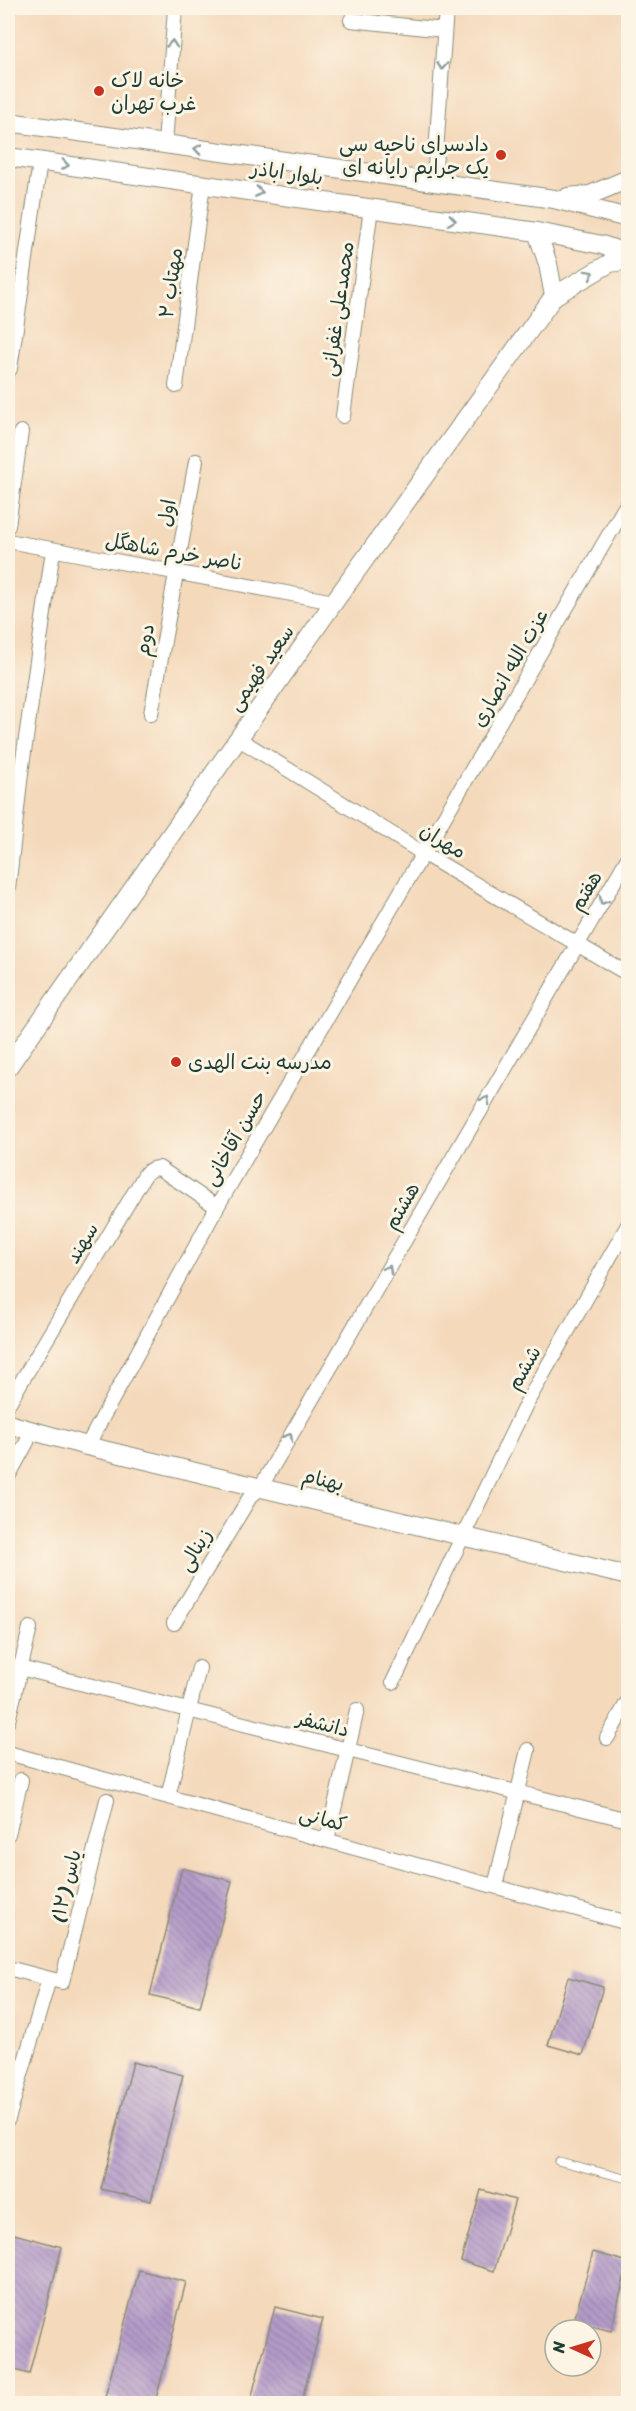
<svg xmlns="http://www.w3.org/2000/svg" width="636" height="2411" font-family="Sriracha,'Playpen Sans Arabic',sans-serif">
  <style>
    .building { fill: url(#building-back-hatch) }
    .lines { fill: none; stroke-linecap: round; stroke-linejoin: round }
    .lane-casing { stroke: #8a8b78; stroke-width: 9 }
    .street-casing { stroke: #8a8b78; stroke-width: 16 }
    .secondary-casing { stroke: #8a8b78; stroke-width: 20 }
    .lane { stroke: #fff; stroke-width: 7 }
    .street { stroke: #fff; stroke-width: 14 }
    .secondary { stroke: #fff; stroke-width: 18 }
    .oneway { stroke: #8f9e9a }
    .poi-dot { fill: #c8321e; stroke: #fcf5e5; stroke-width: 2 }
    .labels { text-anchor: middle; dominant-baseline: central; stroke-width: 6; stroke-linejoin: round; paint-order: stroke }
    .poi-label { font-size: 20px; fill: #1f3d34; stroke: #fcf5e5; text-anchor: start }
    .street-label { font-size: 20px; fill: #1f3d34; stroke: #fcf5e5 }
  </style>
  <defs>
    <pattern id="building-back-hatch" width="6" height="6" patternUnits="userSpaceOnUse" patternTransform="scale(1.5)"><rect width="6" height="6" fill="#b49bc9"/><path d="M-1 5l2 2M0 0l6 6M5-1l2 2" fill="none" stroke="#9280a4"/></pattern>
  </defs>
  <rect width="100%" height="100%" fill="#fcf5e5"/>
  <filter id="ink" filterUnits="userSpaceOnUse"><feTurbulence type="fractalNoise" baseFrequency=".0167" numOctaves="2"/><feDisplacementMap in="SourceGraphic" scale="12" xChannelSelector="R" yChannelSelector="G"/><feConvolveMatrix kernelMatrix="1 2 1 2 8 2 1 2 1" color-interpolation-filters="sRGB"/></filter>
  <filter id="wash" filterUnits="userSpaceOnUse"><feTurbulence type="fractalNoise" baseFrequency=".008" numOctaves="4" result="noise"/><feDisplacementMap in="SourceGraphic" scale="24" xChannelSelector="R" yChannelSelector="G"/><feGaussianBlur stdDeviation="1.35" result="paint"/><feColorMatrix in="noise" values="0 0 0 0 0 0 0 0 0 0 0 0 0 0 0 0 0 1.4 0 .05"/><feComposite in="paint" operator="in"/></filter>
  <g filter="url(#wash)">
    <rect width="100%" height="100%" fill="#f4d9bb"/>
    <g id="blocks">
      <!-- building -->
      <path class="building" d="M182 1868 232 1881 200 2007 150 1995Z
        M568 1977 603 1987 583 2055 548 2045Z
        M133 2062 183 2075 151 2201 101 2189Z
        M481 2190 515 2200 494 2271 461 2261Z
        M14 2234 62 2247 29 2374 8 2368V2260Z
        M593 2252 628 2262 611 2331 574 2321Z
        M139 2270 186 2282 155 2403H131L105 2397Z
        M275 2307 323 2319 301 2403H250Z"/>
    </g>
  </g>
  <g filter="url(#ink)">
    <use href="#blocks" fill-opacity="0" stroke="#8a8b78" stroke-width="1.5"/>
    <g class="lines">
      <defs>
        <path id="lane" d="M558 2161 628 2179"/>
        <path id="street" d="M351 20 444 30
          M165 144 175 8
          M434 182 446 8
          M10 369 40 162
          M176 386 203 184
          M343 416 371 208
          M8 526 21 432
          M8 541 334 602
          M151 714 196 461
          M239 739 424 854 628 974
          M8 889 21 773 53 550
          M8 1404 146 1173 152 1169 159 1168 217 1207
          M87 1446 217 1207 628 502
          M8 1477 27 1442 31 1430
          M174 1623 250 1497 260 1488 628 858
          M8 1665 628 1820
          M393 1682 526 1404 628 1225
          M8 1721 30 1628
          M607 1738 628 1701
          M8 1753 628 1923
          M168 1797 199 1668
          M8 1834 21 1780
          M327 1840 357 1710
          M495 1886 528 1750
          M8 1968 62 1982 107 1800
          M8 2119 49 1979"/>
        <path id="secondary" d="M8 122 554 199 628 218
          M8 157 537 232 602 245 628 254
          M568 197 590 195 628 179
          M537 232 548 264 554 296
          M8 1067 334 602 554 296 610 263 628 260
          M8 1424 87 1446 628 1576"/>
      </defs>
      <!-- lane casing -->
      <use href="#lane" class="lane-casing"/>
      <!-- street casing -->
      <use href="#street" class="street-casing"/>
      <!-- secondary casing -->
      <use href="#secondary" class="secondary-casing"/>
      <!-- lane -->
      <use href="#lane" class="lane"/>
      <!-- street -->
      <use href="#street" class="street"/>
      <!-- secondary -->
      <use href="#secondary" class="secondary"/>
    </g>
    <!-- one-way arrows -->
    <defs><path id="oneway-chevron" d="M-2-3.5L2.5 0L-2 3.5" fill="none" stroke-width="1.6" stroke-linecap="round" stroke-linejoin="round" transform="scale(1.5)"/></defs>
    <g class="oneway">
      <use href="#oneway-chevron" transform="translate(172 44) rotate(-86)"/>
      <use href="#oneway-chevron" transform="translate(442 66) rotate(94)"/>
      <use href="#oneway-chevron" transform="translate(198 149) rotate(-172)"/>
      <use href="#oneway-chevron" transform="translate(65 165) rotate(8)"/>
      <use href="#oneway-chevron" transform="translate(259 192) rotate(8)"/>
      <use href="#oneway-chevron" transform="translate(452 220) rotate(8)"/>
      <use href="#oneway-chevron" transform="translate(590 274) rotate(-29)"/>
      <use href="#oneway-chevron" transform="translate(603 901) rotate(121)"/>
      <use href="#oneway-chevron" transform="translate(486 1100) rotate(-60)"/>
      <use href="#oneway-chevron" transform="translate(388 1269) rotate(-60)"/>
      <use href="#oneway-chevron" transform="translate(289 1437) rotate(-60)"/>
    </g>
  </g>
  <!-- markers -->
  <g class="poi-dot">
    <circle cx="99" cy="91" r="6"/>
    <circle cx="501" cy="155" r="6"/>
    <circle cx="176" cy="1062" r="6"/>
  </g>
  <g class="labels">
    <!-- poi labels -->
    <g class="poi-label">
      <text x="111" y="80">خانه لاک<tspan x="111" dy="23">غرب تهران</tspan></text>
      <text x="489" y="144" text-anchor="end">دادسرای ناحیه سی<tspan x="489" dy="23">یک جرایم رایانه ای</tspan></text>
      <text x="188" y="1062">مدرسه بنت الهدی</text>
    </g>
    <!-- street labels -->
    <g class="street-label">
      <text transform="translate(287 173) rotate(8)">بلوار اباذر</text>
      <text transform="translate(171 283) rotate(-82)">مهتاب ۲</text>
      <text transform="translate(338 309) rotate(-82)">محمدعلی غفرانی</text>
      <text transform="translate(167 513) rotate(-80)">اول</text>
      <text transform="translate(174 552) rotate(10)">ناصر خرم شاهگل</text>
      <text transform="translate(145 640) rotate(-80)">دوم</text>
      <text transform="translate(261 668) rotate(-55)">سعید فهیمی</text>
      <text transform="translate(510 668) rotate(-60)">عزت الله انصاری</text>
      <text transform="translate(443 841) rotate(31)">مهران</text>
      <text transform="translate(586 891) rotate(-59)">هفتم</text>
      <text transform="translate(235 1138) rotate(-60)">حسن آقاخانی</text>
      <text transform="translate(402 1206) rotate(-60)">هشتم</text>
      <text transform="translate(82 1243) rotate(-59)">سهند</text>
      <text transform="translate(524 1368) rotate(-60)">ششم</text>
      <text transform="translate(323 1480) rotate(13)">بهنام</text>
      <text transform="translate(195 1550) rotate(-59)">زینالی</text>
      <text transform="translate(323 1724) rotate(14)">دانشفر</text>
      <text transform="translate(323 1819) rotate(15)">کمانی</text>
      <text transform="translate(66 1886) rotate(-76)">یاس (۱۲)</text>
    </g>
  </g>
  <!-- margin -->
  <rect width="636" height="2411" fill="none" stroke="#fcf5e5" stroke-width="30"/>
  <!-- north arrow -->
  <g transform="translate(573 2348) rotate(274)"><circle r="28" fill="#fcf5e5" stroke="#a4ab9e" stroke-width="1.5"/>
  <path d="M0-4.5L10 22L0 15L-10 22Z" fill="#c8321e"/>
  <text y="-9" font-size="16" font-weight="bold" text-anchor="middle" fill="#1f3d34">N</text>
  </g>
</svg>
